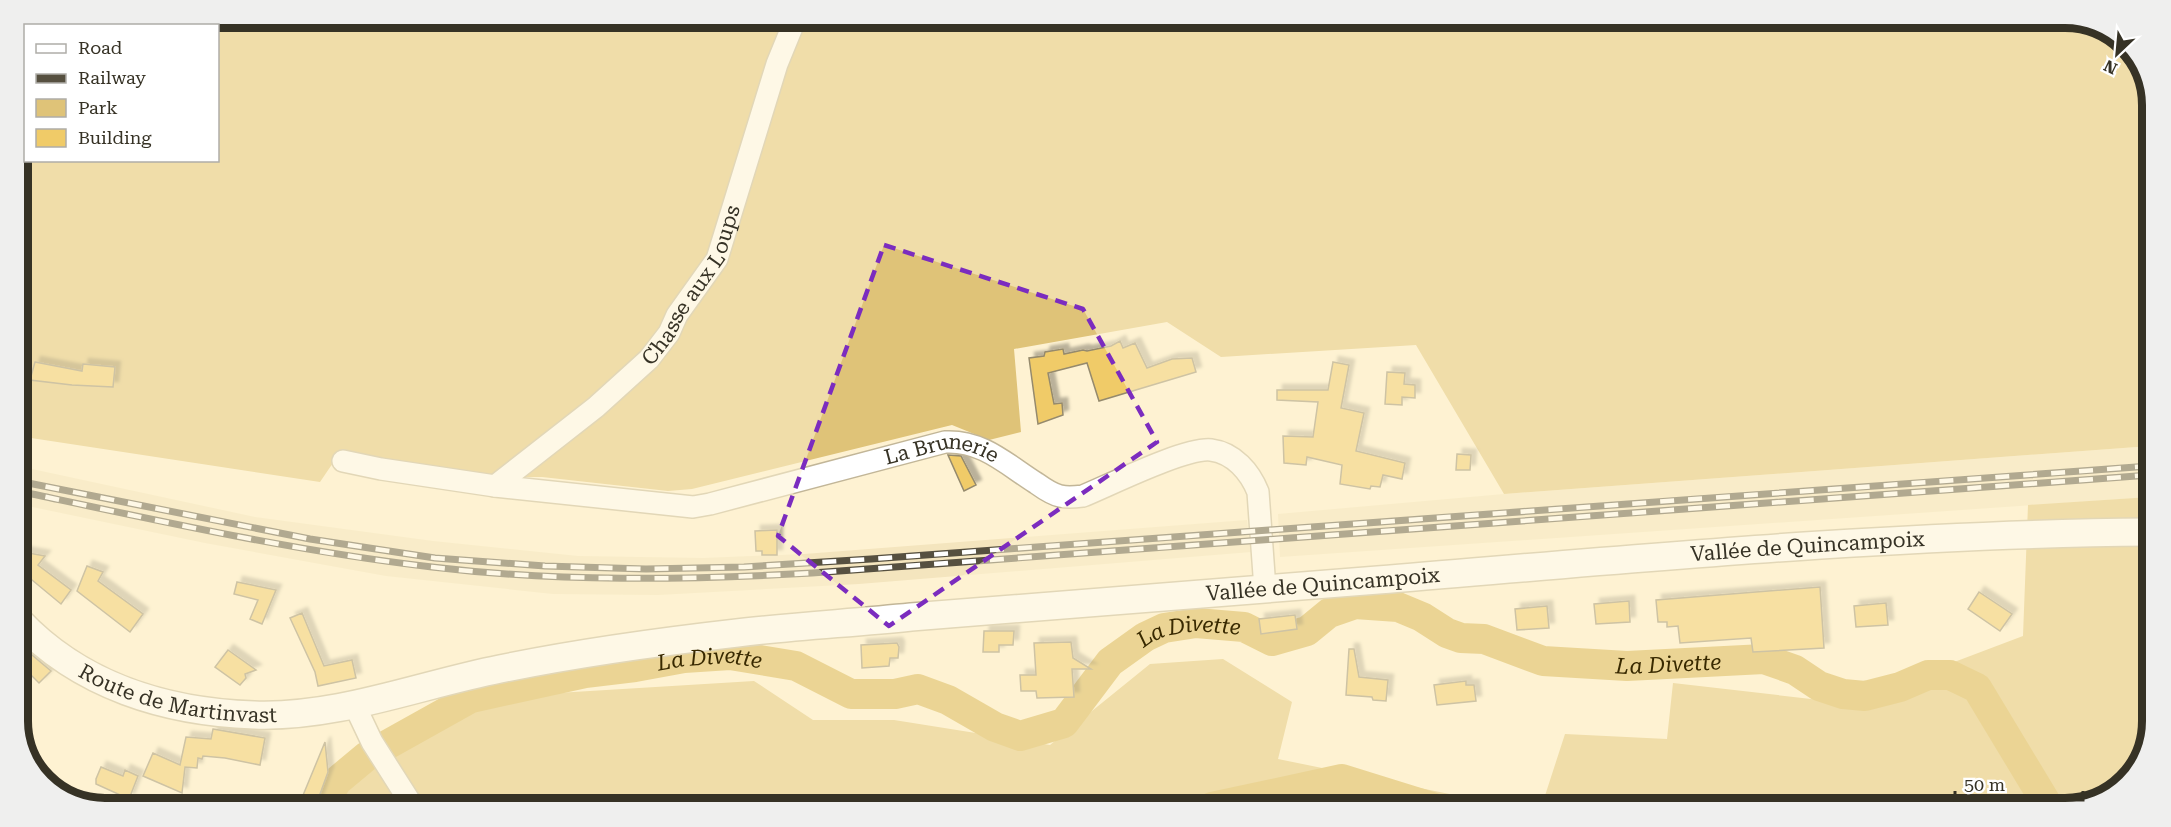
<svg xmlns="http://www.w3.org/2000/svg" width="2171" height="827" font-family="'Roboto Serif',serif">
  <style>
    .built { fill: #f4e5be }
    .green { fill: #dfc378 }
    .lines { fill: none; stroke-linecap: round; stroke-linejoin: round }
    .river { stroke: #d4b04b; stroke-width: 30 }
    .building { fill: #f0cb68; stroke: #958a6d; stroke-width: 1.5; filter: url(#shadow) }
    .minor-casing { stroke: #c2b698; stroke-width: 24 }
    .major-casing { stroke: #c2b698; stroke-width: 30 }
    .minor { stroke: #fff; stroke-width: 21 }
    .major { stroke: #fff; stroke-width: 27 }
    .rail-casing { stroke: #565040; stroke-width: 7 }
    .rail { stroke: #fff; stroke-width: 4.5; stroke-dasharray: 14; stroke-linecap: butt }
    .marked { fill: none; stroke: #7b2cbf; stroke-width: 4.5; stroke-dasharray: 12 8; stroke-linejoin: round }
    .labels { text-anchor: middle; dominant-baseline: central; stroke-width: 6; stroke-linejoin: round; paint-order: stroke }
    .street-label { font-size: 21px; fill: #363225; stroke: #fff }
    .water-label { font-size: 22px; font-style: italic; fill: #382900; stroke: #fff }
    .rim { fill: none; stroke: #363225; stroke-width: 8 }
  </style>
  <defs>
    <filter id="shadow"><feDropShadow dx="5.5" dy="-5.5" stdDeviation="1.5" flood-color="#0004"/></filter>
  </defs>
  <rect width="100%" height="100%" fill="#fef2d2"/>
  <!-- built -->
  <path class="built" d="M2150 446V497L1280 557 1278 514 1504 494Z
    M18 466 255 517 433 541 578 556 703 558 804 554 1247 520 1251 552 859 584 658 595 553 594 386 576 205 543 18 504Z"/>
  <!-- green -->
  <path class="green" d="M106 18 2094 23 2135 52 2153 99 2150 446 1504 494 1416 345 1221 357 1167 322 1014 349 1021 432 989 440 952 425 692 489 668 491 542 477H483L339 454 320 482 18 436V100L25 84 26 160H218V26L87 25Z
    M2150 497 2148 750 2114 794 2066 809 1541 808 1565 734 1667 739 1673 683 1846 703 2023 636 2028 505Z
    M1223 659 1292 702 1278 759 1518 808 334 805 341 792 389 743 506 696 754 681 813 720H894L1050 745 1150 664Z"/>
  <g class="lines">
    <!-- river -->
    <g class="river">
      <path id="s1" d="M322 805 337 781 367 756 471 698 585 673 635 667 684 658 730 655 796 666 851 694H895L918 689 948 700 995 727 1020 736 1064 723 1110 662 1145 637 1164 628 1196 623 1244 627 1272 641 1307 631 1329 613 1355 604 1398 607 1422 617 1447 633 1461 638 1484 639 1543 661 1627 666 1764 659 1795 670 1819 686 1843 694 1865 696 1900 687 1928 675H1950L1977 688 2050 809"/>
      <path d="M1212 807 1342 779 1432 807"/>
    </g>
  </g>
  <!-- building -->
  <path class="building" d="M1120 341 1123 348 1135 343 1147 368 1172 359 1192 358 1196 372 1099 401 1087 363 1048 373 1054 404 1062 403 1063 415 1038 424 1029 358 1044 356 1045 352 1063 349 1064 354 1083 350 1087 351 1111 346Z
    M35 362 82 371 83 364 115 367 113 387 72 385 30 380Z
    M1333 362 1349 365 1341 408 1364 413 1356 451 1405 463 1402 479 1383 475 1380 487 1371 486 1370 489 1340 484 1342 465 1307 457 1306 465 1284 463 1283 436 1313 437 1318 402 1277 400V390H1328Z
    M1387 372 1405 373 1404 384 1415 385V398L1402 397V405L1385 404Z
    M1457 454 1471 455 1470 470H1456Z
    M948 455 961 456 976 485 964 491Z
    M777 530V555H762V551H756L755 531Z
    M23 552 45 556 38 565 71 590 61 604 20 570Z
    M87 566 103 572 98 581 143 614 130 632 77 591Z
    M237 582 276 590 262 624 250 619 258 600 234 594Z
    M1820 587 1824 648 1753 652 1751 638 1680 643 1678 626 1667 627V622H1658L1656 600Z
    M1979 592 2012 614 2000 631 1968 609Z
    M1629 601 1630 622 1596 624 1594 604Z
    M1886 603 1888 625 1856 627 1854 606Z
    M1547 606 1549 628 1517 630 1515 609Z
    M302 613 324 666 352 660 356 678 318 686 315 672 290 618Z
    M1295 615 1297 629 1261 634 1259 619Z
    M984 631H1014L1013 645H999V652H983Z
    M1071 642 1073 658 1091 669H1072L1074 697 1037 698 1036 691H1021L1020 675H1036L1034 643Z
    M897 643 899 647 898 658H890L889 666 862 668 861 645Z
    M1349 649H1354L1359 677 1388 680 1386 701 1373 700 1372 697 1346 695Z
    M26 650 51 671 39 683 18 662V658Z
    M228 650 256 670 245 674 246 678 240 685 215 667Z
    M1466 681V685H1474L1476 701 1437 705 1434 685Z
    M213 729 265 738 260 765 225 758 203 756 202 759 198 758 197 768 185 767 182 793 143 776 153 753 180 765 186 737 211 739Z
    M325 742 328 772 316 805H299Z
    M101 767 123 776 125 770 138 776 129 799 96 784V779Z"/>
  <g class="lines">
    <defs>
      <g id="minor">
        <path id="s2" d="M343 461 381 469 495 486 693 507 710 504 945 442C982 440 1006 464 1036 483 1043 488 1051 494 1060 496 1068 498 1075 497 1083 496 1110 485 1186 447 1211 450 1234 453 1250 472 1258 492L1265 589"/>
        <path id="s3" d="M495 486 596 407 649 359 669 333 677 315 717 259 777 64 795 20"/>
        <path d="M354 704 372 742 412 805"/>
      </g>
      <g id="major">
        <path id="s4" d="M18 620C80 686 166 712 254 715 338 718 419 685 500 669 578 653 658 642 737 633 795 626 853 623 911 617 1066 604 1222 593 1378 580 1635 559 1892 534 2150 532"/>
      </g>
    </defs>
    <!-- minor casing -->
    <use href="#minor" class="minor-casing"/>
    <!-- major casing -->
    <use href="#major" class="major-casing"/>
    <!-- minor -->
    <use href="#minor" class="minor"/>
    <!-- major -->
    <use href="#major" class="major"/>
    <defs>
      <path id="rail" d="M18 481 310 539 435 558 545 566 646 569 744 567 871 559 2150 466
        M18 491C155 520 293 551 432 567 558 582 686 580 812 573L2150 475"/>
    </defs>
    <!-- rail casing -->
    <use href="#rail" class="rail-casing"/>
    <!-- rail -->
    <use href="#rail" class="rail"/>
  </g>
  <!-- marked area -->
  <path d="M0 0H2171V827H0ZM884 245 1083 309 1157 442 889 626 778 536Z" fill="#fef2d2" fill-opacity=".55" fill-rule="evenodd"/>
  <path class="marked" d="M884 245 1083 309 1157 442 889 626 778 536Z"/>
  <g class="labels">
    <!-- street labels -->
    <g class="street-label">
      <text stroke="none"><textPath href="#s3" startOffset="286">Chasse aux Loups</textPath></text>
      <text stroke="none"><textPath href="#s2" startOffset="610">La Brunerie</textPath></text>
      <text stroke="none"><textPath href="#s4" startOffset="1826">Vallée de Quincampoix</textPath></text>
      <text stroke="none"><textPath href="#s4" startOffset="1340">Vallée de Quincampoix</textPath></text>
      <text stroke="none"><textPath href="#s4" startOffset="182">Route de Martinvast</textPath></text>
    </g>
    <!-- water labels -->
    <g class="water-label">
      <text stroke="none"><textPath href="#s1" startOffset="969">La Divette</textPath></text>
      <text stroke="none"><textPath href="#s1" startOffset="1474">La Divette</textPath></text>
      <text stroke="none"><textPath href="#s1" startOffset="429">La Divette</textPath></text>
    </g>
  </g>
  <!-- crop -->
  <path d="M0 0H2171V827H0ZM105 28H2065A77 77 0 0 1 2142 105V721A77 77 0 0 1 2065 798H105A77 77 0 0 1 28 721V105A77 77 0 0 1 105 28Z" fill="#efefee" fill-rule="evenodd"/>
  <path class="rim" d="M105 28H2065A77 77 0 0 1 2142 105V721A77 77 0 0 1 2065 798H105A77 77 0 0 1 28 721V105A77 77 0 0 1 105 28Z"/>
  <!-- legend -->
  <rect x="24" y="24" width="195" height="138" fill="#ffffff" stroke="#afada8" stroke-width="1.5"/>
  <rect x="36" y="44" width="30" height="9" fill="#ffffff" stroke="#afada8" stroke-width="1.5"/>
  <text x="78" y="54" font-size="18" fill="#363225">Road</text>
  <rect x="36" y="74" width="30" height="9" fill="#565040" stroke="#afada8" stroke-width="1.5"/>
  <text x="78" y="84" font-size="18" fill="#363225">Railway</text>
  <rect x="36" y="99" width="30" height="18" fill="#dfc378" stroke="#afada8" stroke-width="1.5"/>
  <text x="78" y="114" font-size="18" fill="#363225">Park</text>
  <rect x="36" y="129" width="30" height="18" fill="#f0cb68" stroke="#afada8" stroke-width="1.5"/>
  <text x="78" y="144" font-size="18" fill="#363225">Building</text>
  <!-- north arrow -->
  <g transform="translate(2117 54) rotate(206)" stroke="#ffffff" stroke-width="4.5" paint-order="stroke">
  <path d="M0-4.5L10 22L0 15L-10 22Z" fill="#363225"/>
  <text y="-9" font-size="16" font-weight="bold" text-anchor="middle" fill="#363225">N</text>
  </g>
  <!-- scale -->
  <path d="M1955 791v9h128v-9" fill="none" stroke="#363225" stroke-width="3"/>
  <text x="1964" y="791" font-size="18" fill="#363225" stroke="#ffffff" stroke-width="4.5" paint-order="stroke">50 m</text>
</svg>
